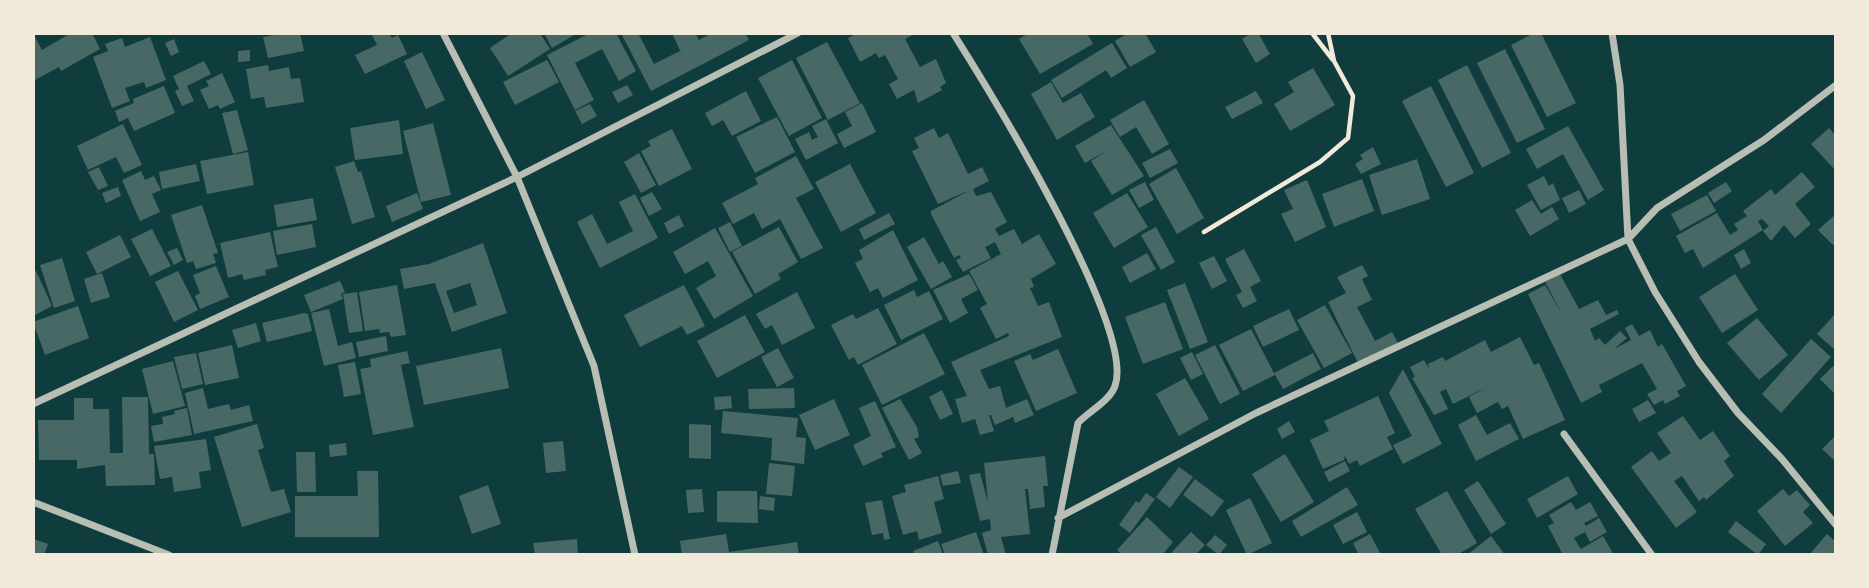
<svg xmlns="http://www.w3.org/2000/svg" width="1869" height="588" font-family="'PT Serif',serif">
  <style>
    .building { fill: #486865; fill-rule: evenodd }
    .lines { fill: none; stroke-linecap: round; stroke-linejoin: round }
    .path { stroke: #f1e9da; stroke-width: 4.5 }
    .minor { stroke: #b8beb3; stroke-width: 7 }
  </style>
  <rect width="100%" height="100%" fill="#0f3d3e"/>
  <!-- building -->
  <path class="building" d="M33 33 42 50 71 33H92L100 49 61 71 59 67 33 81Z
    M286 33H300L304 51 268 58 263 37Z
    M371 33H389L392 38 398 35 407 54 365 74 355 55 377 45Z
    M512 33H540L550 49 508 76 490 48Z
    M548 33H573L574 35 552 48 545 35Z
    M590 33H616L636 71 619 81 602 49 575 63 594 100 575 110 547 55Z
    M621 33H638L654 64 680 51 687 66 672 33H695L699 40 712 33H745L749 40 651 91Z
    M858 33H916L905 39 920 67 936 59 946 83 940 87 942 90 918 103 914 90 897 99 889 84 898 79 885 55 879 58 876 53 860 62 848 38Z
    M1029 33H1087L1093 44 1040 74 1019 39Z
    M1128 33H1145L1156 52 1130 67 1115 41Z
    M1252 33H1258L1270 54 1256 63 1242 39Z
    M1534 33H1541L1576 103 1547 117 1511 45Z
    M150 37 166 80 146 88 144 82 125 88 130 101 112 108 93 57 108 51 105 44 122 38 125 47Z
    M174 39 179 52 171 56 165 43Z
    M827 42 860 103 828 120 796 58Z
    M1112 43 1127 68 1111 78 1106 70 1062 98 1051 80Z
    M1505 49 1545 129 1517 143 1477 63Z
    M250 50V61L238 62V51Z
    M422 52 445 100 426 109 404 61Z
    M547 60 559 82 515 105 503 82Z
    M792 60 822 118 789 136 758 78Z
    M204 61 211 74 187 86 194 101 182 106 175 91 179 89 173 76Z
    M268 65 269 71 289 67 291 79 300 78 304 102 266 108 264 97 251 99 246 69Z
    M1467 65 1511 153 1482 168 1438 80Z
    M1313 68 1335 105 1290 131 1274 104 1294 92 1288 82Z
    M222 73 235 102 220 109 218 105 209 109 200 90 209 86 206 81Z
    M1051 82 1063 103 1081 93 1095 117 1057 140 1031 94Z
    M627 85 633 95 618 103 612 92Z
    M164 86 175 113 134 131 128 118 119 122 115 111 134 103 133 99Z
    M1431 86 1474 173 1446 187 1402 101Z
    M746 91 761 121 732 136 723 120 712 126 705 113Z
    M1256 91 1263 103 1232 119 1225 107Z
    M1144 100 1169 144 1152 154 1136 127 1120 137 1110 120Z
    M862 103 876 132 844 148 837 134 852 126 845 112Z
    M590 104 597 116 582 124 575 111Z
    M237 110 248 150 233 154 222 113Z
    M777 117 795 152 755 173 736 137Z
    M826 119 838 143 806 160 795 139 809 132 812 140 818 137 812 126Z
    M399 120 403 154 355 160 350 128Z
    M433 123 451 195 421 202 403 131Z
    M123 124 142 165 124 173 116 157 88 170 77 146Z
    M1111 125 1144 176 1112 195 1091 161 1108 150 1085 163 1075 146Z
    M1568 126 1604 190 1588 200 1563 154 1537 169 1526 149Z
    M934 128 939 138 948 133 968 174 982 167 989 181 973 189 976 196 991 192 1007 222 995 229 999 236 1014 229 1022 244 1039 234 1056 264 1031 279 1034 287 1030 288 1038 306 1049 302 1062 337 980 370 989 389 1000 386 1006 408 1027 399 1034 415 1015 423 1013 417 995 425 991 415H989L994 431 980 435 975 419 962 423 955 399 967 396 951 362 1009 336 1008 333 996 339 980 308 987 304 969 271 1001 254 995 242 985 247 991 258 963 272 956 260 961 258 959 255 954 258 931 214V211L970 190 938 204 912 151 919 148 914 138Z
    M1829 128 1836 136V171L1811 144Z
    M672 129 692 169 659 186 641 151 651 146 648 141Z
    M1373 147 1381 164 1361 174 1355 164 1363 159 1360 155Z
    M1170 149 1178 163 1150 178 1142 163Z
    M248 152 254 185 207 194 200 161Z
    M639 153 656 185 641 193 624 162Z
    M796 156 814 189 796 198 823 248 801 259 780 219 762 229 754 213 733 224 722 203 758 184 755 178Z
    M1417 159 1430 199 1382 215 1369 175Z
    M354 161 358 172 361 171 375 217 352 224 335 167Z
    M196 164 200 181 162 189 159 172Z
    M850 164 876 213 841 232 815 182Z
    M99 167 108 186 98 190 88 172Z
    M1176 168 1204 218 1177 234 1149 184Z
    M141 171 145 180 154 176 161 190 152 194 160 212 140 221 122 180Z
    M1802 172 1815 187 1795 204 1811 224 1795 238 1784 225 1771 241 1763 231 1769 226 1762 219 1758 221 1763 230 1703 268 1693 249 1685 253 1676 236 1717 213 1730 235 1738 230 1734 224 1747 216 1743 211 1771 189 1775 195Z
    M1544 176 1549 186 1553 183 1560 200 1541 210 1527 185Z
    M1362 179 1374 211 1334 227 1322 194Z
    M1307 180 1326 227 1295 242 1281 214 1293 209 1284 190Z
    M1145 182 1154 200 1139 208 1129 190Z
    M1726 182 1732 191 1714 203 1708 193Z
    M118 187 121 196 106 203 102 193Z
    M1579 190 1586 204 1569 213 1562 198Z
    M652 192 662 209 649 216 640 198Z
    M417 193 423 209 392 222 386 206Z
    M1127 193 1148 227 1114 248 1093 213Z
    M635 194 658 238 600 268 577 222 592 214 607 244 633 231 619 202Z
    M1707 195 1716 211 1680 231 1671 214Z
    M313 198 317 220 277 227 274 205Z
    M1532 200 1541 214 1552 207 1559 219 1530 236 1515 210Z
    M202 205 218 253 213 254 216 263 196 269 193 261 187 263 171 215Z
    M889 213 895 224 864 240 859 229Z
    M1836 214V243L1833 245 1818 230Z
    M679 215 684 226 669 234 664 223Z
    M730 222 742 246 730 252 718 228Z
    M312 224 316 247 277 255 273 231Z
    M779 227 798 262 778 274 781 279 755 294 732 252Z
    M1156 227 1175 262 1161 270 1141 235Z
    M715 228 753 296 714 319 696 288 716 276 708 261 685 274 673 252Z
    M152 229 171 266 150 276 131 239Z
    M893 230 918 280 883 298 878 288 870 292 855 263 863 259 859 250Z
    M270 232 278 267 265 270 266 275 244 280 242 274 228 278 220 243Z
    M120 235 131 257 97 274 86 252Z
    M924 237 939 264 943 261 952 277 931 289 907 247Z
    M483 243 507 313 452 332 435 283 404 289 400 269 429 264ZM470 283 477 305 454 313 446 291Z
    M177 248 183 260 174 265 167 252Z
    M1244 249 1261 281 1250 287 1257 301 1243 308 1236 295 1242 292 1225 259Z
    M1744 249 1751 263 1741 269 1734 255Z
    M1147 253 1156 269 1130 283 1122 267Z
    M1214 256 1227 281 1212 289 1199 263Z
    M62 258 75 301 54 308 40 265Z
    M1362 265 1368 276 1362 279 1372 300 1357 307 1375 341 1392 332 1398 343 1358 363 1328 302 1346 293 1337 277Z
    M216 266 229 297 200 309 195 296 200 293 193 275Z
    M36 271 52 306 33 316V272Z
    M178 271 198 310 174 322 155 282Z
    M102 273 110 297 91 303 84 279Z
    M969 274 978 290 961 299 968 313 950 323 933 290Z
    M1560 274 1579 309 1598 300 1606 315 1617 310 1619 314 1590 329 1595 341 1599 338 1605 345 1620 331 1627 338 1614 349 1631 340 1625 328 1632 324 1639 336 1650 330 1658 347 1662 344 1686 386 1677 391 1680 396 1665 404 1663 400 1654 405 1647 394 1657 389 1642 363 1599 385 1602 392 1581 403 1528 294 1545 285 1564 317 1545 282Z
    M1735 274 1758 310 1722 333 1699 297Z
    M340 281 345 292 341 294 343 299 311 312 304 295Z
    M1185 283 1208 342 1190 349 1167 290Z
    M397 285 406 335 391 337 389 332 380 333 379 329 365 331 359 292Z
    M684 285 705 326 687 335 682 326 640 347 624 315Z
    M914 290 917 297 929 291 943 319 901 340 884 305Z
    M357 292 363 331 349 333 343 294Z
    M797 292 815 328 782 345 772 325 765 329 756 314Z
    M1165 302 1183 349 1143 364 1125 317Z
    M1325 305 1352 353 1324 368 1297 320Z
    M78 306 89 338 45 355 33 322Z
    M878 308 897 344 858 365 854 357 849 360 831 325 853 314 856 319Z
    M329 309 338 346 352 342 356 358 324 366 311 313Z
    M1289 309 1299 330 1263 347 1253 326Z
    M304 313 308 314 312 331 267 342 262 323Z
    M1836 313V351L1817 334Z
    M745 315 765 352 717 378 697 341Z
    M1757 318 1788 355 1759 380 1727 343Z
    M256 323 261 341 238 348 232 330Z
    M1251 329 1275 375 1243 391 1219 345Z
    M924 333 945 374 882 405 862 365Z
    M386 336 388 351 359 357 356 342Z
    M1520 337 1534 365 1539 363 1565 420 1523 439 1508 406 1502 409 1498 402 1477 413 1469 397 1489 386 1453 404 1446 389 1440 392 1448 409 1434 415 1412 378 1415 377 1410 367 1424 360 1429 369 1428 364 1443 357 1445 361 1485 340 1491 352Z
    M1811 339 1831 357 1781 413 1762 394Z
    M232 345 239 378 205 385 198 353Z
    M1215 345 1240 394 1220 404 1195 355Z
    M501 348 509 388 424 405 416 366Z
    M778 348 794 378 777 387 761 357Z
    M1058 349 1077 393 1036 411 1014 361 1030 354 1033 360Z
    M407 351 410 363 401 365 414 427 373 435 360 369 371 367 370 359Z
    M1192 352 1203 374 1191 380 1180 358Z
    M196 353 203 384 182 389 174 357Z
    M1313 353 1321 369 1283 389 1274 373Z
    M173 361 185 406 153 414 142 369Z
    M355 362 361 394 344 397 338 365Z
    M1833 366 1836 369V395L1820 379Z
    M1403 369 1442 444 1403 464 1393 445 1412 436 1389 393Z
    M1185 378 1209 419 1179 436 1156 394Z
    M203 388 208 409 229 404 231 410 249 405 253 421 194 434 185 393Z
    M794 388 795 408 749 409 748 389Z
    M942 390 953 414 940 420 929 397Z
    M731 396 732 408 715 410 714 397Z
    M1378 396 1395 433 1387 437 1393 449 1360 466 1357 460 1349 464 1345 456 1344 460 1323 469 1310 440 1329 431 1324 421Z
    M122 397H148L149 454H154L155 485 106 486 105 465 77 469V460H39L38 420H74V398H93V409H109L110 453H123Z
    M834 399 850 435 815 450 799 415Z
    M900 399 917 427 919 437 914 439 922 453 909 460 882 408Z
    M1648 400 1656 413 1639 422 1632 409Z
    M875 401 896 447 881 453 883 457 863 466 853 445 871 436 859 408Z
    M187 408 192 435 154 442 151 426 163 424 162 417 175 414 174 411Z
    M723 411 798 418 796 437 806 438 804 464 771 460 772 438 721 433Z
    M1476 415 1487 435 1510 423 1519 439 1476 461 1458 425Z
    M1683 416 1700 440 1713 431 1730 456 1724 461 1734 476 1706 500 1704 497 1699 501 1682 476 1674 481 1697 512 1676 528 1631 467 1652 451 1659 461 1671 453 1657 433Z
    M1289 421 1295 432 1282 439 1277 429Z
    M257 424 264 448 258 450 271 492 284 489 291 512 242 527 214 437Z
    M689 424 711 425V459L689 458Z
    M1836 435V462L1822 449Z
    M206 439 211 470 199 472 201 488 174 492 172 477 160 479 154 446Z
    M563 441 566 471 546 473 543 443Z
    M346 443 347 455 330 457 329 445Z
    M296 452H315L316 492H297Z
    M1285 454 1314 502 1281 522 1252 474Z
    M1045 456 1048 486H1043L1045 507 1030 509 1028 489H1025L1030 534 1001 537 1006 555H988L982 533 991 530 990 519 980 521 969 475 980 473 988 502 984 463Z
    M1345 461 1350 471 1329 482 1324 472Z
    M769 463 795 466 792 496 766 494Z
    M1179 467 1193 477 1170 508 1156 497Z
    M357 471H378L379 537H295V496H358Z
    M958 471 961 483 943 486 940 475Z
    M938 476 944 499 934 502 942 533 919 540 917 531 903 535 892 496 906 492 904 485Z
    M1568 476 1578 494 1537 518 1527 499Z
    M1195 479 1224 501 1212 517 1183 495Z
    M1478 481 1506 524 1491 534 1464 490Z
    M488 485 501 524 472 534 459 496Z
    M1347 487 1358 505 1301 537 1292 521Z
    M702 489 704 512 688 513 686 490Z
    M1783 489 1789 496 1797 490 1810 505 1803 512 1813 523 1785 546 1757 511Z
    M717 491H757L758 523 717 522Z
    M1447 491 1477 543 1457 555H1442L1415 509Z
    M1146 493 1155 499 1130 533 1119 525 1136 501 1139 503Z
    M760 496 775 498 774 511 759 509Z
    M1250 498 1272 543 1247 555 1226 510Z
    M882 500 890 539 884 540 883 533 872 535 865 503Z
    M1571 502 1576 510 1590 502 1598 516 1584 523 1586 526 1599 518 1607 532 1590 542 1585 532 1574 538 1581 549 1603 536 1614 555H1563L1548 526 1554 523 1549 515Z
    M1357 512 1367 532 1343 544 1333 525Z
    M1147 517 1173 542 1162 555H1122L1117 550Z
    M1736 521 1766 544 1758 555 1728 532Z
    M976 532 984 555H945L941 544Z
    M1191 532 1205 545 1195 555H1169Z
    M726 534 729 552 797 542 799 555H682L680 541Z
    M1370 534 1381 555H1359L1353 543Z
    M1827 534 1836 542V555H1809Z
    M1215 535 1227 545 1219 555 1206 545Z
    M1491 536 1505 555H1467Z
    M34 539 48 544 44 555H33Z
    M577 539 578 555H535L533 543Z
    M938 541 943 555H915L913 551Z"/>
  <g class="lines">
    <!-- path -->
    <path class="path" d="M1312 33 1333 60
      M1204 232 1320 162 1348 138 1353 96 1334 61 1328 33"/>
    <!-- minor -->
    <path class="minor" d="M443 33 517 177 594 366 635 555
      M953 33C989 90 1136 328 1115 386 1109 402 1089 411 1078 423L1052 555
      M1612 33 1620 85 1628 239 1655 292 1699 362 1738 413 1782 459 1836 525
      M33 404 517 177 798 33
      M1564 434 1652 555
      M33 502 169 555
      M1058 518 1256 413 1628 239 1657 208 1764 140 1836 85"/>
  </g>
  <!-- border -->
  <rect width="1869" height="588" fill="none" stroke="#f1e9da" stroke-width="70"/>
</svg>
